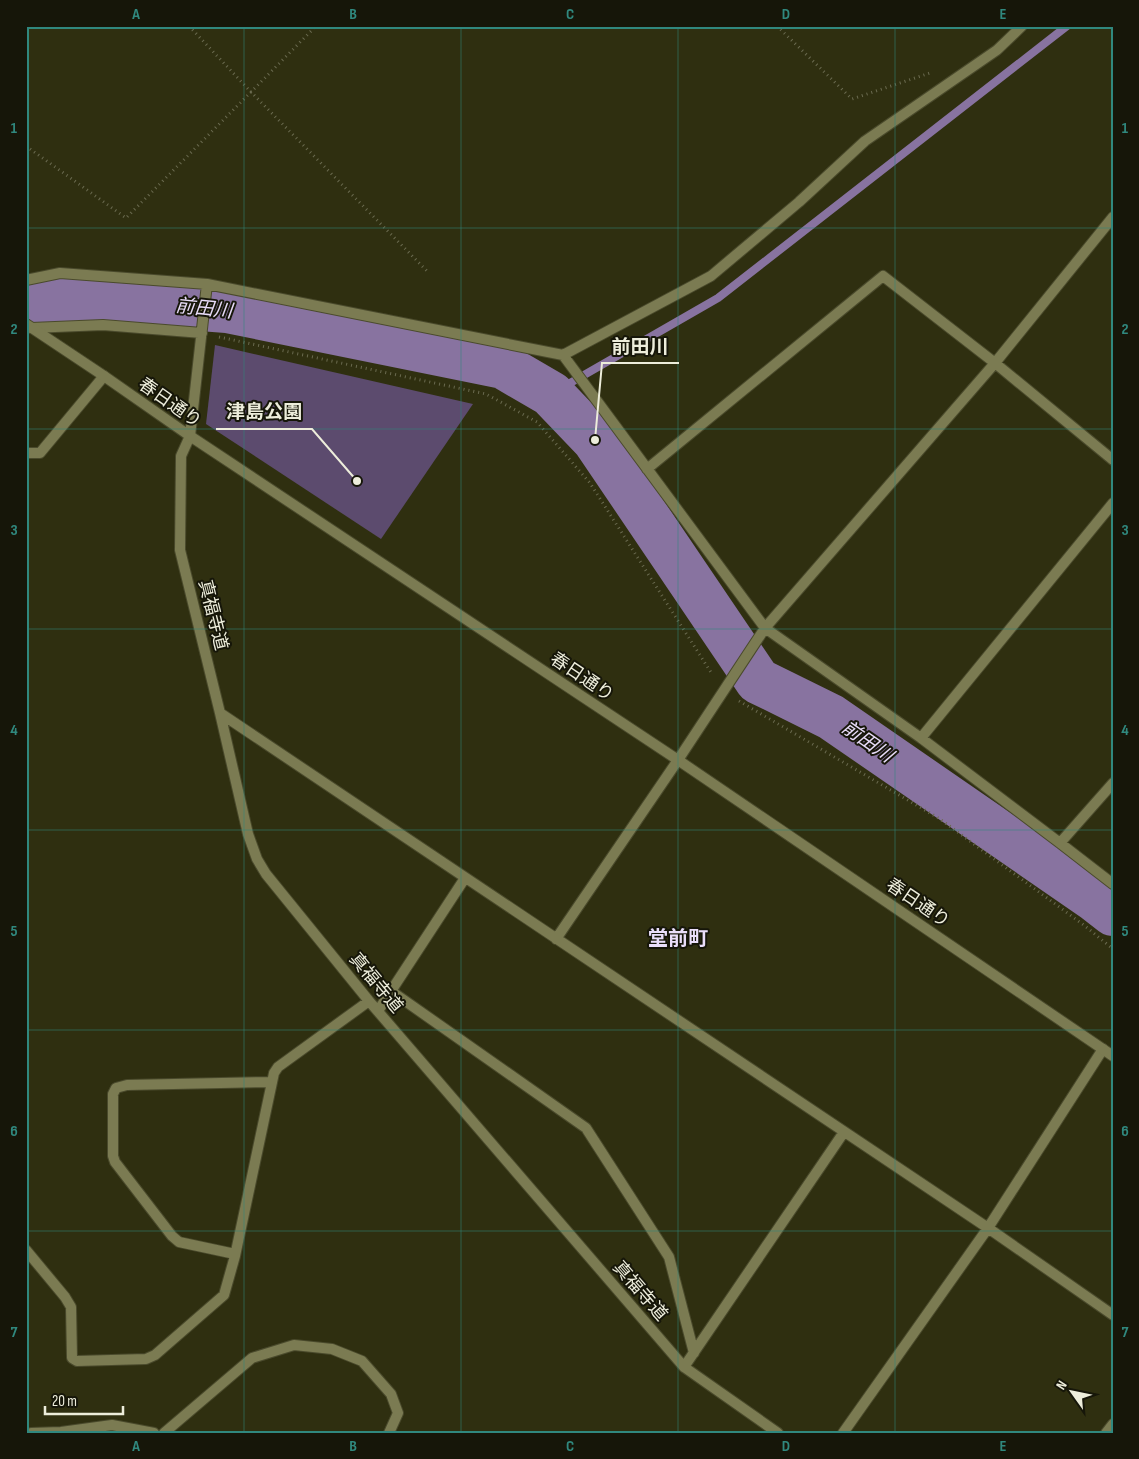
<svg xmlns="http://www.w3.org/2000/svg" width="1139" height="1459" font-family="'Sofia Sans Condensed','Noto Sans JP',sans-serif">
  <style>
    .green { fill: #5c4b6e }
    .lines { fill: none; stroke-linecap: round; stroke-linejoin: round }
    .stream { stroke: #8873a0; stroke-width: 8 }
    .river { stroke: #8873a0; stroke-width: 46 }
    .minor-casing { stroke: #4a4a2c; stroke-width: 12 }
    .tertiary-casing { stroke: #4a4a2c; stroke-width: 12 }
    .path { stroke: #6b6b50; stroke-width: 3; stroke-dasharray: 1 4; stroke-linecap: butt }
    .minor { stroke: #7b7b52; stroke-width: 10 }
    .tertiary { stroke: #7b7b52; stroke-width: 10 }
    .grid { fill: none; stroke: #30887e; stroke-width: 1; stroke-opacity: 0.55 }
    .labels { text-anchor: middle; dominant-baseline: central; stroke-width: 4; stroke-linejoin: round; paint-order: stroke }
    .street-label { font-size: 18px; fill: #ededdb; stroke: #161609 }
    .water-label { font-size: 19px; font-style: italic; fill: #e8dcf8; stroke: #161609 }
    .quarter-label { font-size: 20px; font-weight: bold; fill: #eadefa; stroke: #161609 }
    .leader { fill: none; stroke: #ededdb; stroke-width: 2 }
    .callout-dot { fill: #ededdb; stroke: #161609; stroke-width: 2 }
    .callout-label { font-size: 19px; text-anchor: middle; font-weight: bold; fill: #ededdb; stroke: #161609; stroke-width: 4; stroke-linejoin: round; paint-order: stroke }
    .neatline { fill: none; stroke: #30887e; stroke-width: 2 }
    .grid-label { font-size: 16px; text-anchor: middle; font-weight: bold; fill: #30887e }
  </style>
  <rect width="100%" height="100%" fill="#2f2f10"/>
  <!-- green -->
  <path class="green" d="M215 345 473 404 381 539 206 424Z"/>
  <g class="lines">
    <!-- stream -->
    <path class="stream" d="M551 394 718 298 1067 26"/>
    <!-- river -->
    <path class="river" d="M26 308 70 298 227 310 503 366 551 394 595 440 758 681 831 717 1095 899 1113 913"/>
    <defs>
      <path id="minor" d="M26 280 60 273 207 284 563 355 711 276 799 202 865 141 997 50 1022 26
        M207 284 190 436 181 456 180 550 220 713 248 834 257 859 266 874 369 1001 684 1367 778 1433
        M31 328 103 325 202 333
        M563 355 765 628 921 738 1060 843 1113 884
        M26 453H40L104 376
        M647 469 883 276 995 363 1113 460
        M220 713 988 1228 1113 1315
        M921 738 1113 503
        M1060 843 1113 783
        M556 939 678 760 765 628 995 363 1113 217
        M391 991 586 1128 669 1257 694 1353
        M378 1011 465 878
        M26 1250 65 1297 71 1307 72 1358 77 1361 146 1359 155 1355 224 1295 235 1256 274 1073 278 1067 369 1001
        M235 1254 179 1242 172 1236 115 1162 113 1156V1094L116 1088 127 1085 272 1082
        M684 1367 844 1132
        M31 1433 61 1432 112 1425 154 1433
        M164 1433 252 1358 294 1345 332 1349 362 1361 391 1394 398 1413 389 1433
        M843 1433 988 1228 1103 1049
        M1106 1433 1113 1424"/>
      <path id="tertiary" d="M26 324 104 376 190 436 678 760 1113 1056"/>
    </defs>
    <!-- minor casing -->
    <use href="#minor" class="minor-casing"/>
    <!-- tertiary casing -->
    <use href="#tertiary" class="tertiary-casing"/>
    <!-- path -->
    <path class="path" d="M189 26 251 92 316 26
      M777 26 852 99 930 73
      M26 146 126 218 251 92 429 273
      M219 337 486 394 537 422 590 483 712 674
      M739 701 940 819 1085 926 1113 949"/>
    <!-- minor -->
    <use href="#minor" class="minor"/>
    <!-- tertiary -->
    <use href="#tertiary" class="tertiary"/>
  </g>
  <!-- grid -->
  <path class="grid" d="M244 26V1433M461 26V1433M678 26V1433M895 26V1433M26 228H1113M26 429H1113M26 629H1113M26 830H1113M26 1030H1113M26 1231H1113"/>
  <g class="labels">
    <!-- street labels -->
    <g class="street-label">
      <text transform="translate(170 403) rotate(35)">春日通り</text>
      <text transform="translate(213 615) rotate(76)">真福寺道</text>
      <text transform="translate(582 677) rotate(34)">春日通り</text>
      <text transform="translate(918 903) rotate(34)">春日通り</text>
      <text transform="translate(376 983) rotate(50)">真福寺道</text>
      <text transform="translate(640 1291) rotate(49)">真福寺道</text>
    </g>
    <!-- water labels -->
    <g class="water-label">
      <text transform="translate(204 309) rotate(6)">前田川</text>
      <text transform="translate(867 742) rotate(35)">前田川</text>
    </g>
    <!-- quarter labels -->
    <g class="quarter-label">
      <text x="678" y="939">堂前町</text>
    </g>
  </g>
  <!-- callouts -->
  <path class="leader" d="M595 440L602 363H679M357 481L312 429H216"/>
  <g class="callout-dot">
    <circle cx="595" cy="440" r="5"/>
    <circle cx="357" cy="481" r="5"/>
  </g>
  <g class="callout-label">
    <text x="640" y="353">前田川</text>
    <text x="264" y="418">津島公園</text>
  </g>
  <!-- border -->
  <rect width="1139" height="1459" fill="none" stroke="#161609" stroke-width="55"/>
  <!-- north arrow -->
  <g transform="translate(1072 1392) rotate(303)" stroke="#161609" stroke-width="4" paint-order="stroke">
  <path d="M0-4L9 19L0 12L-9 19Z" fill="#ededdb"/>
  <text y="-8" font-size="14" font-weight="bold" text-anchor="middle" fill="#ededdb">N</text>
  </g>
  <!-- scale -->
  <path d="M45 1406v8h78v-8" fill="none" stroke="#ededdb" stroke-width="2.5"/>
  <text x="52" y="1406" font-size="15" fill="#ededdb" stroke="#161609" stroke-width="4" paint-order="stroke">20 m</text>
  <rect x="28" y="28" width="1084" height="1404" class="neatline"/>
  <g class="grid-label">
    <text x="136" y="19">A</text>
    <text x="353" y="19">B</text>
    <text x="570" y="19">C</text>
    <text x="786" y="19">D</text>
    <text x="1003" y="19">E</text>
    <text x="14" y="133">1</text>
    <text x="1125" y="133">1</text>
    <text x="14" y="334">2</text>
    <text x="1125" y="334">2</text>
    <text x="14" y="535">3</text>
    <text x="1125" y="535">3</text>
    <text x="14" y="735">4</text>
    <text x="1125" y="735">4</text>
    <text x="14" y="936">5</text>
    <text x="1125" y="936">5</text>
    <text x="14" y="1136">6</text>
    <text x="1125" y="1136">6</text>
    <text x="14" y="1337">7</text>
    <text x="1125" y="1337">7</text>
    <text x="136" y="1451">A</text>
    <text x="353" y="1451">B</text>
    <text x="570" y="1451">C</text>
    <text x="786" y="1451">D</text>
    <text x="1003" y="1451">E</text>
  </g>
</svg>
